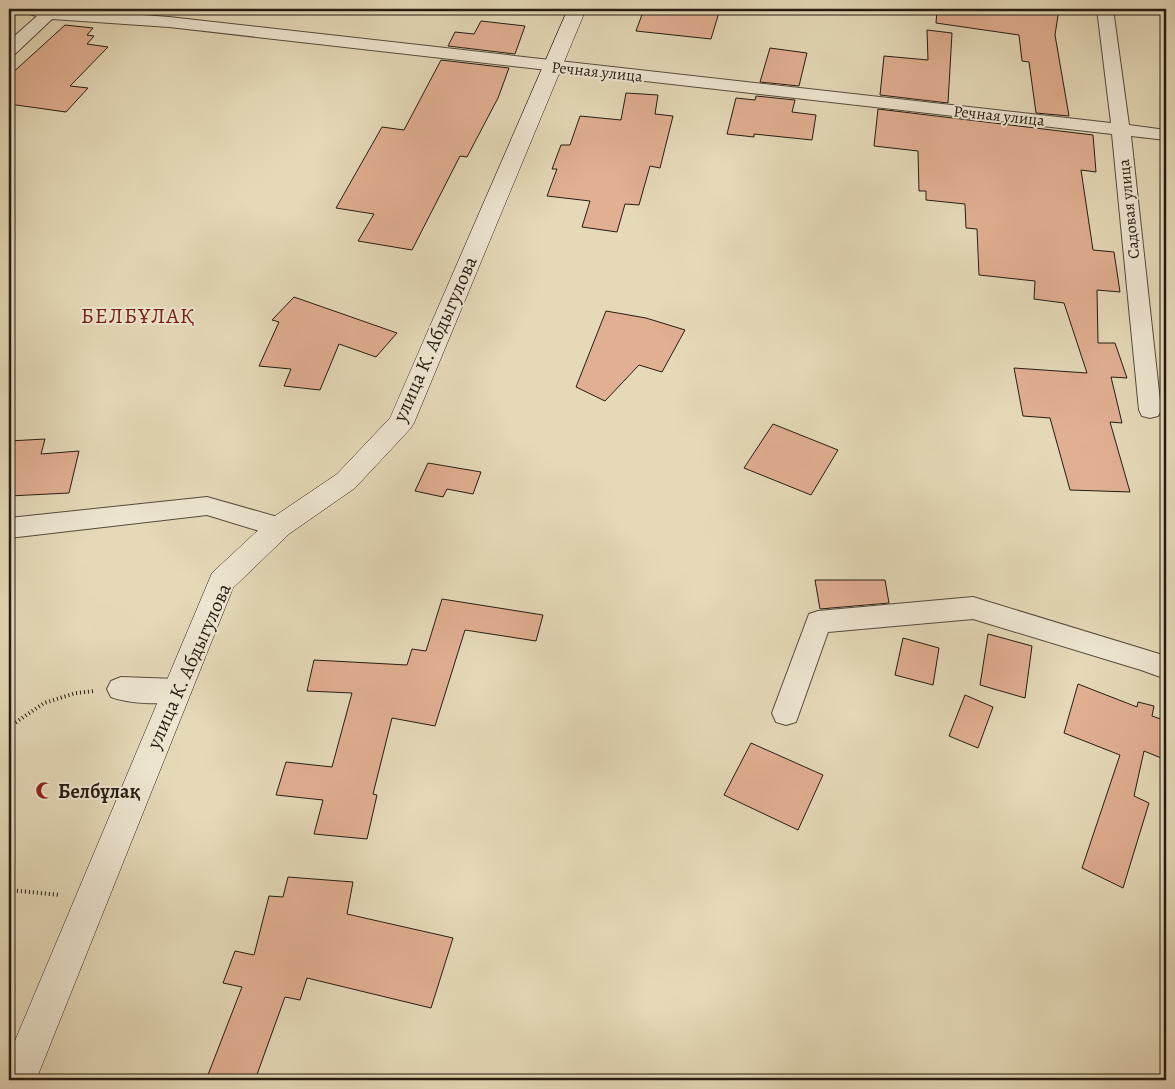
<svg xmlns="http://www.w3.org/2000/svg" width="1175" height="1089" font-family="Alegreya,serif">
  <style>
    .building { fill: #e1af92; stroke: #251c12 }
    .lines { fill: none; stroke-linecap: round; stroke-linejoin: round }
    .street-casing { stroke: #554b3c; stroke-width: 2 }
    .secondary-casing { stroke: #251c12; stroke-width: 1 }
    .path { stroke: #251c12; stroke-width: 4; stroke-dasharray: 1 3; stroke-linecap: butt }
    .street { fill: #eee6d1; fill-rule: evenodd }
    .secondary { fill: #eee6d1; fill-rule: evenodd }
    .labels { text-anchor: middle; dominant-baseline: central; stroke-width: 4; stroke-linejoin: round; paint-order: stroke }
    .far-street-label { font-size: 16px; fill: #251c12; stroke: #eee6d1 }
    .street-label { font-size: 20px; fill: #251c12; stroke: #eee6d1 }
    .poi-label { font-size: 20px; font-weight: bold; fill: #251c12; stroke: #eee6d1; text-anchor: start }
    .quarter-label { font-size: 22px; letter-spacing: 1px; fill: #7a1f14; stroke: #eee6d1 }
  </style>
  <rect width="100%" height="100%" fill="#e5d9b8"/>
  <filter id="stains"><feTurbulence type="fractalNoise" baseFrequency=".004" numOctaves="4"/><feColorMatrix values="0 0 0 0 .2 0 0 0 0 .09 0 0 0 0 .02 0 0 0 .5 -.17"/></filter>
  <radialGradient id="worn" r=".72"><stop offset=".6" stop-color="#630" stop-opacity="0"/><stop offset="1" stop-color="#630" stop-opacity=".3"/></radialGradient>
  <!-- building -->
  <path class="building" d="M644 9H720L711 39 636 31Z
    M937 9H1059L1055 35 1069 116 1036 113 1029 62 1022 61 1019 35 936 23Z
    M481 21 525 26 515 54 448 46 455 32 474 34Z
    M65 25 93 28 87 35 94 36 87 44 108 47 70 86 88 88 66 112 9 104V76Z
    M927 30 952 33 948 103 880 95 884 56 928 60Z
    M770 48 807 53 799 86 760 82Z
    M441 60 509 68 498 98 467 157 460 156 412 250 358 241 374 214 336 208 382 127 404 130Z
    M626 93 658 95 655 114 673 116 660 168 650 166 639 205 625 204 617 232 582 227 590 201 547 196 557 169H552L561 145H570L580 116 621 120Z
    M756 96 795 100 792 112 816 115 812 140 754 134V137L727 134 736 98 755 100Z
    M878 109 1093 135 1096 172 1081 170 1093 250 1114 252 1120 292 1097 290 1098 343H1115L1127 378 1111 377 1122 423 1110 422 1130 492 1070 490 1050 418 1023 416 1014 368 1087 373 1064 303 1034 299 1035 281 979 275 977 229 966 228 965 204 926 200V191H919L918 151 874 146Z
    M294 297 397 333 376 357 339 344 320 390 284 386 291 369 259 366 279 322 272 320Z
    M606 311 646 318 685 330 662 372 639 365 605 401 576 387Z
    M773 424 838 450 811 495 744 468Z
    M45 439 41 454 79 451 69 493 9 496V441Z
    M428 463 481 472 473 494 447 489 443 497 415 491Z
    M815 580H885L889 603 820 609Z
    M442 599 543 615 536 641 465 630 435 726 392 718 373 794 377 795 367 839 314 834 323 800 276 795 286 762 332 767 352 693 307 691 314 660 407 665 412 649 426 651Z
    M988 634 1032 646 1025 698 980 685Z
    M903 638 939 648 933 685 895 675Z
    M1078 684 1137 707 1138 702 1154 706 1152 716 1166 721V760L1144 751 1134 796 1149 803 1123 888 1082 868 1120 755 1064 733Z
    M965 695 993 707 978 748 949 736Z
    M751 743 823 775 798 830 724 795Z
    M288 877 353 882 347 914 453 938 431 1008 307 978 300 1000 285 997 255 1080H206L242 987 223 983 235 951 254 955 269 896 283 897Z"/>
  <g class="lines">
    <defs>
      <path id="street" d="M19 9H62L169 17 1111 123 1097 9H1113L1129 125 1166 130V140L1131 136 1161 410 1158 416 1150 418 1142 416 1139 410 1112 134 169 27 52 19 15 54 9 55V41L37 16 21 12Z
        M207 497 288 520 291 527 288 534 279 537 207 515 9 538V518Z
        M973 597 1166 656V679L1141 670 973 619 828 632 796 722 786 725 776 722 772 713 809 614 818 611Z
        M121 677 177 679 187 683 191 691 187 699C169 706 129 704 111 697L107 689 111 681Z"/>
      <path id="secondary" d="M568 9H586L414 423 410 429 355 488 289 534 233 588 36 1080H9V1055L212 573 269 520 337 474 390 418Z"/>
    </defs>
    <!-- street casing -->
    <use href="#street" class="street-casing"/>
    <!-- secondary casing -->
    <use href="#secondary" class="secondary-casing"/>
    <!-- path -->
    <path class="path" d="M9 727 44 703 76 693 95 691
      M9 890 60 895"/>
    <!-- street -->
    <use href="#street" class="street"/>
    <!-- secondary -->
    <use href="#secondary" class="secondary"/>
  </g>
  <!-- icons -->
  <defs>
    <symbol id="mosque-bare" viewBox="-9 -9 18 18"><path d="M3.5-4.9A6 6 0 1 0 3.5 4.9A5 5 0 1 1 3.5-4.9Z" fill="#8f2418" stroke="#eee6d1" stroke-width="2.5" paint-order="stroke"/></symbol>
  </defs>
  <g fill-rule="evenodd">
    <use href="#mosque-bare" x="32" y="778" width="25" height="25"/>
  </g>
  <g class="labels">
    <!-- far-street labels -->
    <g class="far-street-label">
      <text transform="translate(597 72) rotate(6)">Речная улица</text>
      <text transform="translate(999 116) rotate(6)">Речная улица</text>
      <text transform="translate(1129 209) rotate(-96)">Садовая улица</text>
    </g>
    <!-- street labels -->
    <g class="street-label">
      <text transform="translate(435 339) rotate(-66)">улица К. Абдыгулова</text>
      <text transform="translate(189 666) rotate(-66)">улица К. Абдыгулова</text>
    </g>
    <!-- poi labels -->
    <g class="poi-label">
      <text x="58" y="791">Белбұлақ</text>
    </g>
    <!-- quarter labels -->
    <g class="quarter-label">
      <text x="138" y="316">БЕЛБҰЛАҚ</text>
    </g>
  </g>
  <!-- margin -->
  <rect width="1175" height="1089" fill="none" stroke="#e5d9b8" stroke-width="30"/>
  <rect x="10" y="10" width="1155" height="1069" fill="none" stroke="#251c12" stroke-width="2.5"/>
  <rect x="15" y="15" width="1145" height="1059" fill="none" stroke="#251c12"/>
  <rect width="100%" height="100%" filter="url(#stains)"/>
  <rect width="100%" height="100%" fill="url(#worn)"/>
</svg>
